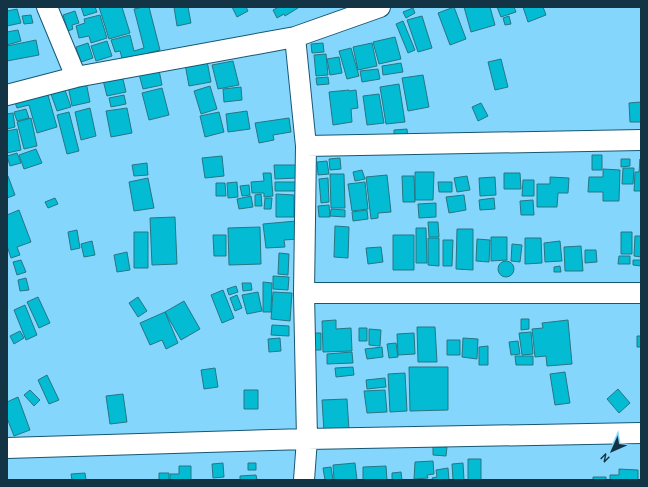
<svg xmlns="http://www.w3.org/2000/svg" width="648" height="487" font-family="Overpass,sans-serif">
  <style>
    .building { fill: #03bbd3; stroke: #277683 }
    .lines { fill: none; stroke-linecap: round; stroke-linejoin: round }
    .minor-casing { stroke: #165772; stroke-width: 22 }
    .minor { stroke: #fff; stroke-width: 20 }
  </style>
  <rect width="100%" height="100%" fill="#85d6fd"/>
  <!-- building -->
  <path class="building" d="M81 7H95L97 12 84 16Z
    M99 7H122L130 33 109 39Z
    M143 7H149L160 50 148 53 150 59 124 66 120 51 115 52 111 40 130 35 134 51 144 48 134 9Z
    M174 7H188L191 23 177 26Z
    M232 7H246L248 11 237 17Z
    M279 7H297L298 8 285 16 284 14 277 18 273 10Z
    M454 7 466 39 450 45 438 13Z
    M464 7H490L495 25 471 32Z
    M497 7H514L516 12 501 17Z
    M523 7H543L546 15 528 22Z
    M413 8 415 13 406 18 403 12Z
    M17 9 21 23 7 26V11Z
    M75 11 79 23 72 25 73 29 68 31 63 15Z
    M31 15 33 23 24 24 22 16Z
    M100 15 107 38 91 43 89 36 79 38 76 26 85 23 84 19Z
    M422 16 432 48 418 52 407 20Z
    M509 16 511 24 505 25 503 18Z
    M403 21 415 50 408 53 396 24Z
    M18 30 21 41 7 45V32Z
    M395 37 401 59 379 64 373 42Z
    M36 40 39 55 7 61V46Z
    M107 41 112 56 96 61 91 46Z
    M88 43 93 58 81 62 76 47Z
    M323 43 324 52 312 53 311 44Z
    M372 43 377 66 358 70 353 47Z
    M351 48 359 76 347 79 339 51Z
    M326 54 328 75 316 76 314 55Z
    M339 57 342 73 330 75 327 59Z
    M501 59 508 87 495 90 488 62Z
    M207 61 211 82 189 86 185 64Z
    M233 61 239 85 218 89 212 65Z
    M401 63 403 72 383 75 382 66Z
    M378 69 380 79 362 82 360 71Z
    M159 70 162 85 143 89 139 74Z
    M122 75 126 92 107 96 103 80Z
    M423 75 429 107 408 111 402 78Z
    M328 77 329 84 317 85 316 78Z
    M86 82 90 102 72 106 68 86Z
    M399 84 405 122 386 124 380 87Z
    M210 86 217 109 201 114 194 91Z
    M241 87 242 100 224 102 223 89Z
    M46 88 57 127 37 133 29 105 17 108 13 97Z
    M162 88 169 115 149 120 142 93Z
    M65 90 71 107 57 111 51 94Z
    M349 90V91L356 90 358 108 351 109 352 122 333 125 329 92Z
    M379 94 384 123 367 125 363 96Z
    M124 95 126 104 111 107 109 98Z
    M641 102V122H630L629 103Z
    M481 103 488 116 478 121 472 107Z
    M90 108 96 136 81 140 75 112Z
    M127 108 132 133 111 137 106 111Z
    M26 109 29 118 17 121 14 112Z
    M247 111 250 129 228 132 226 114Z
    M69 112 79 151 67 154 57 115Z
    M219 112 224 132 205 137 200 116Z
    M13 113 15 127 7 129V114Z
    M31 118 37 146 24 149 17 122Z
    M289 118 291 132 273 135 274 140 259 143 255 123Z
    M17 129 21 150 7 153V131Z
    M407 129 408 139 394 140V130Z
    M36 149 42 163 24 169 19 155Z
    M17 153 21 163 10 166 7 156Z
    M592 155H602V170H592Z
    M222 156 224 176 205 178 202 158Z
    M340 158 341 169 330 170 329 159Z
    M621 159H630V166L621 167Z
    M640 159 641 191H634L635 172H639Z
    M327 161 329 174 318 175 317 162Z
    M147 163 148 175 134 176 132 165Z
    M274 165H296L297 178 275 179Z
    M623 168H634L633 184H622Z
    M603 169 620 170 619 201H603V192H588L589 177H603Z
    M362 170 365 179 355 181 353 172Z
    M415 172H434L433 200H415Z
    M263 173H271L273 196 264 197V193H252L251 182 264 181Z
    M504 173H520L521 189H504Z
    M330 174H344L345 208H331Z
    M387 175 391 212 378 213V218L371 219 366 177Z
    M8 176 15 195 7 198V177Z
    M402 176H414L415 202H403Z
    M467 176 470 190 457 192 454 178Z
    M495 177 496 195 480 196 479 178Z
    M550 177 569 178 568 193H558L557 207H537V184H550Z
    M148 178 154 208 134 211 129 182Z
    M328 178 329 202 321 203 319 179Z
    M523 180H534V196H522Z
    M237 182 238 197 228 198 227 183Z
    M275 182H297V191H275Z
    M365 182 368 209 352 211 348 184Z
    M438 182H452V192H439Z
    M216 183H225L226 196H216Z
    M249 185 250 195 242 196 240 186Z
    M261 194 262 206H255V195Z
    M276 194 294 195V217H276Z
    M464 195 466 210 449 213 446 197Z
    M251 196 253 207 239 209 237 199Z
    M55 198 58 204 48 208 45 202Z
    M265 198H272L271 209H264Z
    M494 198 495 209 480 210 479 200Z
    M533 200 534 215H521L520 201Z
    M436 203V217L419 218 418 204Z
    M329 205 330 217H319L318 206Z
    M331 209 345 210V217L330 216Z
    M19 210 31 242 17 247 20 255 11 258 7 246V215Z
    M367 210 368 219 353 221 352 212Z
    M175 217 177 264 152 265 150 218Z
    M296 221 298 239 284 240 285 247 266 248 263 224Z
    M428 222H438L439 237H429Z
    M335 226 349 227 348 258 334 257Z
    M260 227 261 264 229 265 228 228Z
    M416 228H426L427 263H416Z
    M457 229H473V270L456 269Z
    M77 230 80 248 71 250 68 232Z
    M134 232H148V268H134Z
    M621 232H632V254H621Z
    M213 235H226V256H214Z
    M393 235H414V270H393Z
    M635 236H641V257L634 256Z
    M491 237H507V260L491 261Z
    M428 238H439V266L428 265Z
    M525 238H541L542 263 525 264Z
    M477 239 490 240 489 262 476 261Z
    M443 240H453L452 266H443Z
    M92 241 95 255 84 257 81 244Z
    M560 241 562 261 545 262 544 243Z
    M512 244 522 245 520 262 511 261Z
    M581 246 583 271H565L564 247Z
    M381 247 383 262 368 264 366 248Z
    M585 250H596L597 262 585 263Z
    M127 252 130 270 117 272 114 255Z
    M279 253 289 254 288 275 278 274Z
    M619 256H630V264H618Z
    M21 260 26 272 17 275 13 262Z
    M633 260H641V266L633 265Z
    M498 269a8 8 0 1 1 16 0a8 8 0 1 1-16 0Z
    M560 266 561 272H554V267Z
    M273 276 289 277 288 290 273 289Z
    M26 278 29 290 20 291 18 280Z
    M263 282 272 283 271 312H263Z
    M242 283H251L252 290 243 291Z
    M236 286 238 292 229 295 227 289Z
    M223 290 234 318 222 323 211 295Z
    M258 292 262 311 247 314 242 295Z
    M273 292 292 293 290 321 271 319Z
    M237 295 242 308 235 311 230 298Z
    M38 297 50 323 39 328 27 302Z
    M138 297 147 311 138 317 129 303Z
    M184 301 200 329 181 340 165 312Z
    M25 305 37 335 26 340 14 310Z
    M165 312 178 343 166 349 162 340 150 345 140 323Z
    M521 319H529V329L521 330Z
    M336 320V329L351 328 352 351 323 352 322 321Z
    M568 320 572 364 547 366 546 356 535 357 532 329 543 328 542 323Z
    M272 325 289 326V336L271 335Z
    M417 327H435L437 362H418Z
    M359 328H367V341H359Z
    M369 329 381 330 380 346 369 345Z
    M20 331 24 338 14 344 10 336Z
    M531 332 533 354 522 355 519 333Z
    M313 333H321V350H313Z
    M414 333 415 354 398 355 397 334Z
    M637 336H641V347H637Z
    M280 338 281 351 269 352 268 339Z
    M463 338 478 339 477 359 462 357Z
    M447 340H460V355H447Z
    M518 341 520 354 511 355 509 342Z
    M396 343 398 357 389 358 387 344Z
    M488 346V365H479V347Z
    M382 347 383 357 367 359 365 349Z
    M352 352 353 363 327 364V354Z
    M515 356H533V365H516Z
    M353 367 354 375 336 377 335 368Z
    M409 367H448V410L410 411Z
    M215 368 218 387 204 389 201 370Z
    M565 372 570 403 555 405 550 374Z
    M405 373 407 411 390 412 388 374Z
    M47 375 59 400 49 404 38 380Z
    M385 378 386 387 367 389 366 380Z
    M618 389 630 403 619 413 607 399Z
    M30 390 40 400 34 406 24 395Z
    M244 390H258V409H244Z
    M385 390 387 412 367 413 364 391Z
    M123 394 127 422 110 424 106 396Z
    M18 397 30 430 14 436 7 418V402Z
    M347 399 349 430 324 432 322 400Z
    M433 447H447L446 456 433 455Z
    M468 459H481V480H468Z
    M433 461 434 474 427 475 428 478 414 479 415 462Z
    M223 463 224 477 213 478 212 464Z
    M248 463H256V470H248Z
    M355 463 357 480H334L333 465Z
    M463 463 464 480H453L452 464Z
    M179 466H191V480H170V474H179Z
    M386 466 387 480H363V467Z
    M331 467 333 480H325L323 468Z
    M448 468 449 480H433L432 478 437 477 436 470Z
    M619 469 638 470V480H610V475H619Z
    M401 472 402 480H392V473Z
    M85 473 86 480H72L71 474Z
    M159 473H169V480H159Z
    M256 475 257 480H240V476Z
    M593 477H606V480H593Z"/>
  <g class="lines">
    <defs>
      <path id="minor" d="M47 7 76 77
        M295 37 306 146 304 293 307 439 304 480
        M7 95 76 77 295 37 380 7
        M306 146 641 140
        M304 293H641
        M7 448 307 439 641 433"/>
    </defs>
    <!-- minor casing -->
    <use href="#minor" class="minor-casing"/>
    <!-- minor -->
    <use href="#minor" class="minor"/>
  </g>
  <!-- border -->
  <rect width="648" height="487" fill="none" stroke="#123444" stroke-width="16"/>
  <!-- north arrow -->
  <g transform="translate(612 451) rotate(225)" stroke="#85d6fd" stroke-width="3" paint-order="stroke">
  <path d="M0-3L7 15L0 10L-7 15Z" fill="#123444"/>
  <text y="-6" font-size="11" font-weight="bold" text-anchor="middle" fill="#123444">N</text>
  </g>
</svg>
